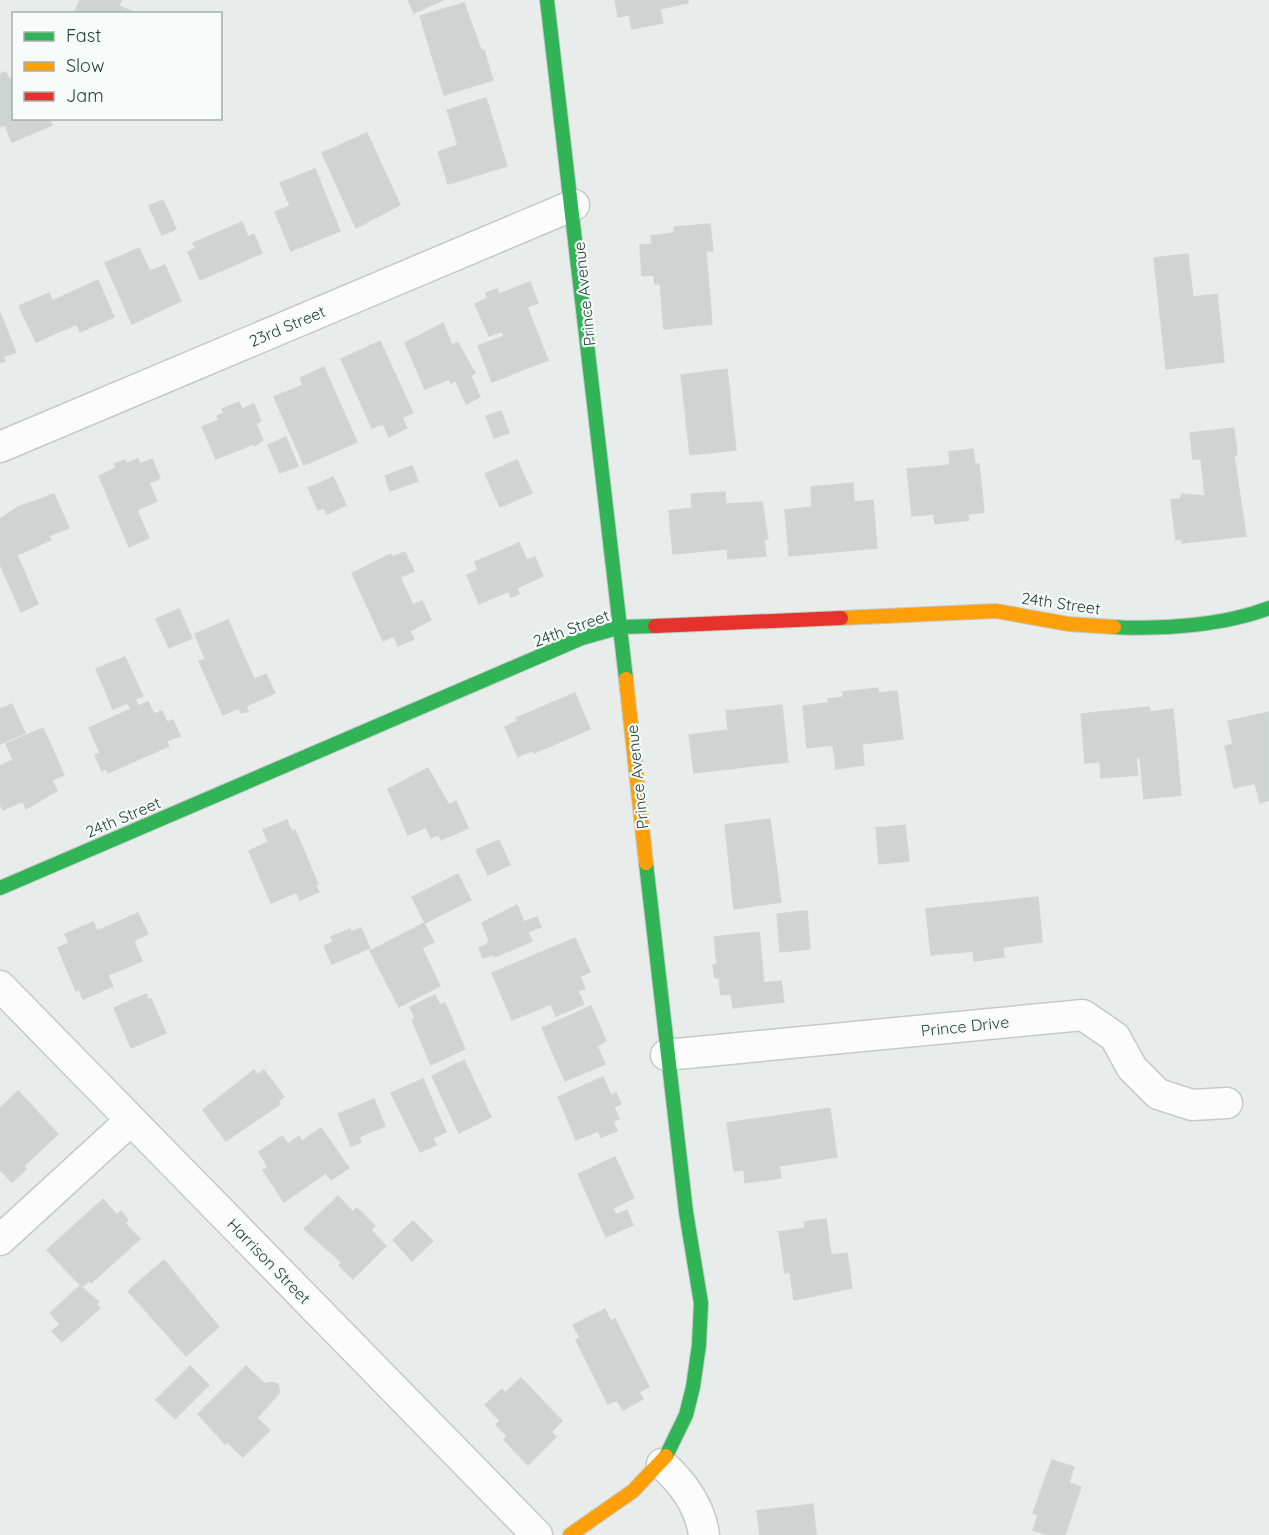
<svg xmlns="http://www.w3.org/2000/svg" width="1269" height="1535" font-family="Quicksand,sans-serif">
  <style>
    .building { fill: #cfd4d2; stroke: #d1d6d4; stroke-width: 1.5 }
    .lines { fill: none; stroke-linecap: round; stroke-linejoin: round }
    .street-casing { stroke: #c5cac8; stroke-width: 33 }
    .fast-casing { stroke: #c3cbc8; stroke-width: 16 }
    .slow-casing { stroke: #c3cbc8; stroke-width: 16 }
    .jam-casing { stroke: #c3cbc8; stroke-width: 16 }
    .street { stroke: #fcfcfc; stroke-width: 30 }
    .fast { stroke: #30b455; stroke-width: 14 }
    .slow { stroke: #ff9f0a; stroke-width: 14 }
    .jam { stroke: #e5322d; stroke-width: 14 }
    .labels { text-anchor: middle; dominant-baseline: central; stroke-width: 4.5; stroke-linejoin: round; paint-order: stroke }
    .street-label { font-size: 16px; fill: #24423a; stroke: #f7fbf9 }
  </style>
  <rect width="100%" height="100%" fill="#e8edeb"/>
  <!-- building -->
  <path class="building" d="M80 0H118L121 1 119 6 136 13 74 14Z
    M408 0H443L414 13Z
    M615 0H688V3L660 9 663 23 632 29 629 15 618 17Z
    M464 3 481 50H484L493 80 444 95 420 16Z
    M6 72 9 79 14 77V118H49L52 125 12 142 5 125 0 127V74Z
    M486 98 507 166 448 184 438 152 458 145 447 110Z
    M367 133 400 205 356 228 322 153Z
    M315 169 340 231 291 251 275 212 290 206 280 183Z
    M163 200 176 229 162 235 149 206Z
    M242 222 248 237 254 234 262 253 200 280 188 252 196 248 193 243Z
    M710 224 713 251H706L712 324 664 329 660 284H655L654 275 642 276 640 245 652 244 651 236 674 233V227Z
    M139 248 150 271 165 265 181 301 132 324 105 263Z
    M1188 254 1193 297 1217 294 1224 362 1166 369 1154 258Z
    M98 280 114 317 80 332 77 324 36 342 19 306 49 293 52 301Z
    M530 282 538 303 527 307 548 360 492 382 478 346 504 336 502 331 489 336 475 304 488 298 486 293 497 289 499 294Z
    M0 313 16 352 3 357 5 361 0 363Z
    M443 323 452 345 458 343 475 373 471 376 480 397 466 404 456 381 451 383 449 379 425 389 405 343Z
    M380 341 413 413 402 417 407 428 389 437 383 424 372 428 341 359Z
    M324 367 357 442 304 465 274 397 303 385 300 378Z
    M727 369 736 450 690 455 681 375Z
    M239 402 242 409 254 404 261 421 256 424 263 440 255 446 253 444 216 459 202 427 219 420 217 416 224 413 222 409Z
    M501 411 509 433 494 438 486 416Z
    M1234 428 1237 455 1234 456 1246 536 1182 543V539L1176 540 1171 500 1180 499 1182 494 1205 496 1201 459H1193L1190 433Z
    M286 437 298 466 280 473 268 445Z
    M973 449 975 464H979L984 512 968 514 969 520 935 524 934 514 912 516 907 469 950 465 949 452Z
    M138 459 140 464 152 459 160 478 149 483 157 501 137 510 149 538 129 547 99 476 116 468 114 464 125 460 126 464Z
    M517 460 532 493 500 507 485 474Z
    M412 466 418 481 390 491 385 476Z
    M333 477 346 505 327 514 324 508 318 510 308 488Z
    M853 483 854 502 873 500 877 548 789 556 785 510 812 507 811 487Z
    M725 492 726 504 762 502 768 539H764L766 556 728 559 727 549 673 554 669 511 692 508 691 494Z
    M54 494 69 528 49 536 51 540 17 555 38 604 21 612 0 564V519L18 507Z
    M519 543 527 560 535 557 543 576 517 588 519 594 511 597 509 591 479 604 467 575 478 570 475 562Z
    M405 552 414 571 400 577 413 605 422 601 431 620 410 631 414 639 398 646 394 636 383 641 352 573 391 554 392 557Z
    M179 609 192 638 169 648 156 619Z
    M228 620 254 679 266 674 275 693 246 706 248 711 241 713 239 708 223 715 199 661 205 659 195 634Z
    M125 657 143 696 135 699 138 706 148 702 154 714 162 711 167 722 173 720 180 736 166 741 169 746 108 773 106 768 102 771 95 755 100 753 89 728 131 709 128 703 113 709 96 669Z
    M878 688V693L897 691 903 739 862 744 864 765 836 769 833 745 807 748 803 706 828 703V699L843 697V692Z
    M575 693 590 729 534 753 532 750 518 757 505 727 518 721 516 718Z
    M12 704 25 733 0 744V709Z
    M782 705 788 762 694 773 689 735 728 730 726 711Z
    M1149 707 1150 712 1173 709 1181 795 1144 799 1140 757 1136 758 1138 775 1101 778 1100 762 1085 763 1081 714Z
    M1269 712V800L1260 803 1255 783 1234 788 1225 746 1233 744 1228 721Z
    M43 728 64 775 52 780 57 791 26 809 23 801 3 810 0 804V766L13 760 6 744Z
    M428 768 449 805 456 801 468 828 441 840 439 834 431 838 426 827 408 835 388 789Z
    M770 819 781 902 734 909 725 825Z
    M287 820 292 832 295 830 318 884 315 885 319 892 300 900 297 892 271 903 249 851 268 842 263 830Z
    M905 825 909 861 879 864 876 828Z
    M499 840 510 865 488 875 476 850Z
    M458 874 471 900 425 923 412 897Z
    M1038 897 1042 942 1003 947 1004 957 974 961 973 951 931 955 926 909Z
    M517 905 524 922 537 917 541 927 528 932 532 941 495 957 494 954 483 958 479 948 488 944 489 940 482 923Z
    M807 911 810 949 780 952 777 914Z
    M138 913 148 934 134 941 142 961 108 975 113 986 83 999 79 989 76 991 58 948 69 943 65 934 93 922 97 931Z
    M424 923 434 942 422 948 440 986 399 1007 370 951Z
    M361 928 370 948 332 964 324 946 333 942 331 937 350 929 351 932Z
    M759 932 764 983 781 981 784 1002 733 1008 731 994 721 995 719 978H715L713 965 717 964 714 937Z
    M575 938 590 972 580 976 585 989 578 991 584 1004 556 1016 551 1004 512 1020 492 973Z
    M146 994 148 1000 151 999 166 1033 131 1048 114 1008Z
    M435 995 440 1005 445 1003 465 1049 431 1065 412 1020 415 1018 410 1007Z
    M591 1006 606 1041 597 1046 605 1064 565 1081 542 1028Z
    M464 1060 491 1117 459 1133 432 1076Z
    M254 1070 257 1075 264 1070 284 1097 278 1101 280 1104 226 1141 203 1110Z
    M603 1077 611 1095 616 1093 621 1104 614 1107 619 1119 613 1121 617 1131 601 1137 598 1131 576 1140 558 1097Z
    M423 1079 446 1132 433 1138 436 1145 420 1152 391 1093Z
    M18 1091 58 1134 24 1166 26 1169 12 1182 0 1170V1108Z
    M374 1099 385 1126 359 1137 361 1142 351 1146 338 1114Z
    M830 1108 837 1157 779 1166 781 1178 745 1183 744 1170 734 1171 727 1123Z
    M321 1128 349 1168 331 1180 326 1173 284 1202 263 1170 268 1167 259 1152 282 1136 288 1144 299 1136 302 1141Z
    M615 1157 634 1198 613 1208 616 1215 627 1210 633 1225 606 1237 578 1174Z
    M338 1196 353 1212 357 1208 375 1226 371 1230 386 1246 353 1279 339 1265 342 1263 304 1229Z
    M103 1199 117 1215 121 1211 128 1220 125 1223 140 1239 91 1283 90 1280 82 1287 47 1250Z
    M826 1219 831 1255 847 1253 852 1288 794 1300 790 1272 785 1273 779 1232 805 1228 804 1222Z
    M413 1221 433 1241 412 1261 393 1240Z
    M164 1260 219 1327 186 1356 128 1291Z
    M80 1286 99 1302 96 1304 100 1308 62 1342 52 1331 60 1324 50 1313Z
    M605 1309 611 1321 615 1319 649 1387 639 1392 643 1399 623 1410 617 1400 608 1404 576 1340 580 1338 573 1325Z
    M190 1366 209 1385 175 1419 156 1400Z
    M246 1366 265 1384 271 1382 278 1384 280 1392 257 1418 270 1430 243 1457 227 1442 225 1444 198 1414Z
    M521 1378 562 1421 551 1432 556 1437 528 1465 504 1440 507 1436 496 1425 500 1421 485 1405 502 1389 505 1393Z
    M1052 1460 1074 1467 1069 1483 1081 1487 1065 1535H1048L1033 1530 1038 1515 1033 1513Z
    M813 1504 816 1535H760L757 1511Z"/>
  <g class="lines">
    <defs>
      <path id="street" d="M0 447 574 205
        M0 986 537 1535
        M666 1055 1083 1015 1115 1037 1132 1068 1158 1094 1192 1105 1227 1103
        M0 1240 131 1120
        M662 1464C684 1484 700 1506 704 1535"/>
      <path id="fast" d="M547 0 626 679
        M1114 627C1161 630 1225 625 1269 608
        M646 863 686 1212 701 1303 699 1345 693 1387 686 1415 666 1456
        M0 888 582 638 621 627 655 626"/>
      <path id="slow" d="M841 618 996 611 1068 624 1114 627
        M626 679 646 863
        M570 1535 633 1491 666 1456"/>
      <path id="jam" d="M655 626 841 618"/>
    </defs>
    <!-- street casing -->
    <use href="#street" class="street-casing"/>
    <!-- fast casing -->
    <use href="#fast" class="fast-casing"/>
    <!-- slow casing -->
    <use href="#slow" class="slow-casing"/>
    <!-- jam casing -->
    <use href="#jam" class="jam-casing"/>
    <!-- street -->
    <use href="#street" class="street"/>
    <!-- fast -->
    <use href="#fast" class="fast"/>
    <!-- slow -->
    <use href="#slow" class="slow"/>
    <!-- jam -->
    <use href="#jam" class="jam"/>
  </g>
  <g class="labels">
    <!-- street labels -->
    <g class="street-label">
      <text transform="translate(584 294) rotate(-96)">Prince Avenue</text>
      <text transform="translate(287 326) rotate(-23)">23rd Street</text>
      <text transform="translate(1061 603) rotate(8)">24th Street</text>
      <text transform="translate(571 628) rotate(-20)">24th Street</text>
      <text transform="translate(637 777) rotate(-96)">Prince Avenue</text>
      <text transform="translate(123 817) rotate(-23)">24th Street</text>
      <text transform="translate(965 1026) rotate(-6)">Prince Drive</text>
      <text transform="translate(269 1261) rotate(46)">Harrison Street</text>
    </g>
  </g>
  <!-- legend -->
  <rect x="12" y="12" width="210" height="108" fill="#f7fbf9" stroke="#a3b1ad" stroke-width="1.5"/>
  <rect x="24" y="32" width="30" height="9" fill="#30b455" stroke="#a3b1ad" stroke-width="1.5"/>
  <text x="66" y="42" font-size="18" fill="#24423a">Fast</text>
  <rect x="24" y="62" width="30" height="9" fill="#ff9f0a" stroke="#a3b1ad" stroke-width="1.5"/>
  <text x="66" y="72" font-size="18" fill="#24423a">Slow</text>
  <rect x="24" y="92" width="30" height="9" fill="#e5322d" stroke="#a3b1ad" stroke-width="1.5"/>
  <text x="66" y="102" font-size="18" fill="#24423a">Jam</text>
</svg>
